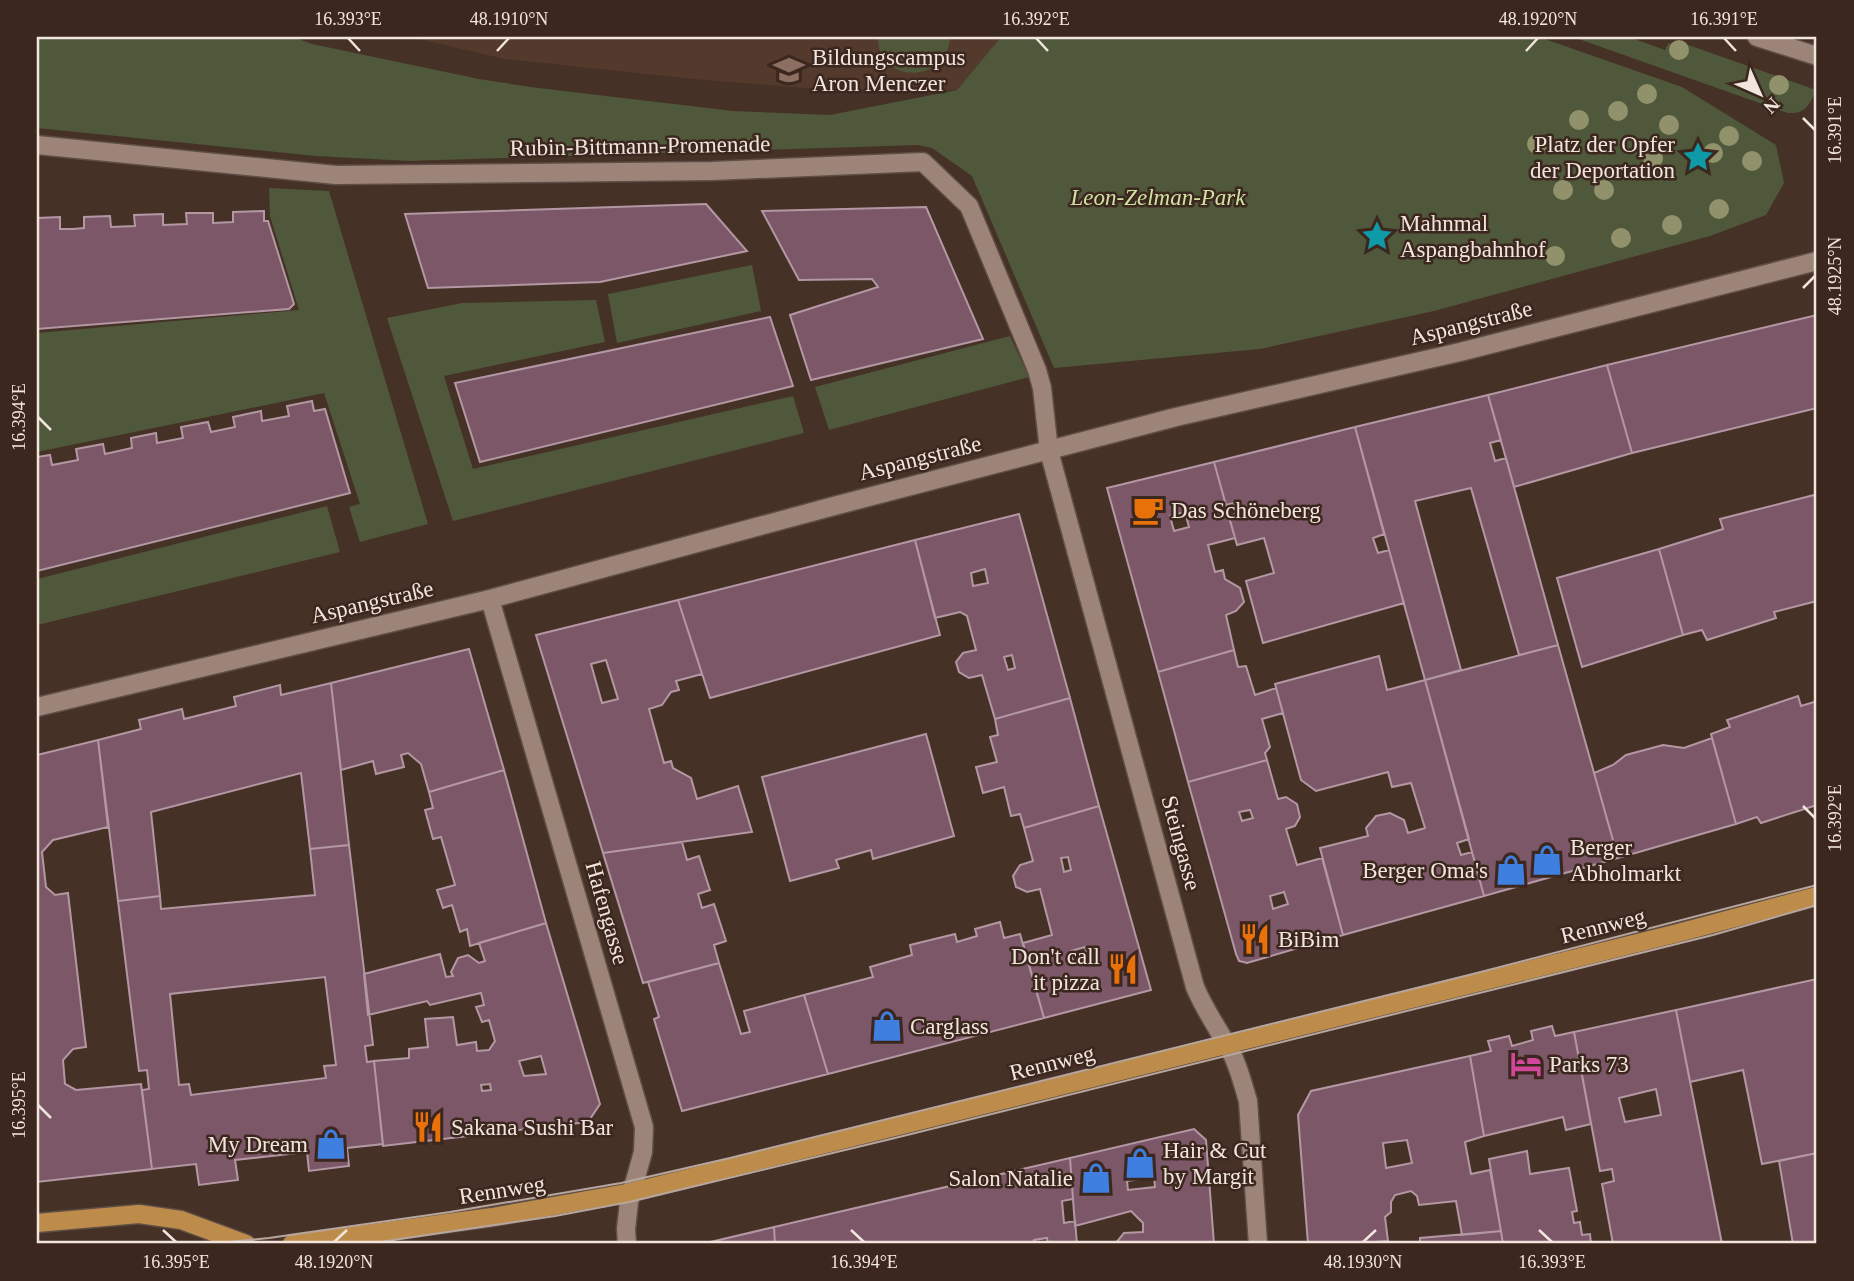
<svg xmlns="http://www.w3.org/2000/svg" width="1854" height="1281" font-family="Georgia,serif">
  <style>
    .built { fill: #543a2d }
    .green { fill: #4f583a }
    .building { fill: #7c5767; stroke: #b398a3; stroke-width: 2; fill-rule: evenodd }
    .lines { fill: none; stroke-linecap: round; stroke-linejoin: round }
    .minor-casing { stroke: #5f4e45; stroke-width: 21 }
    .major-casing { stroke: #5f4e45; stroke-width: 21 }
    .minor { stroke: #9d8478; stroke-width: 18 }
    .major { stroke: #bd8c4a; stroke-width: 18 }
    .tram { stroke: #b6a69e; stroke-width: 2 }
    .tree { fill: #91926c }
    .ticks { fill: none; stroke: #f2e5de; stroke-width: 2.5 }
    .labels { text-anchor: middle; dominant-baseline: central; stroke-width: 5; stroke-linejoin: round; paint-order: stroke }
    .poi-label { font-size: 23px; fill: #f2e5de; stroke: #3b271d; text-anchor: start }
    .street-label { font-size: 23px; fill: #f2e5de; stroke: #3b271d }
    .park-label { font-size: 23px; font-style: italic; fill: #cfe2a4; stroke: #3b271d }
    .neatline { fill: none; stroke: #f2e5de; stroke-width: 2.5 }
    .ticks-label { font-size: 18px; text-anchor: middle; fill: #f2e5de }
  </style>
  <rect width="100%" height="100%" fill="#463127"/>
  <!-- built -->
  <path class="built" d="M411 37H1001L957 90 820 89 705 80 505 59Z"/>
  <!-- green -->
  <path class="green" d="M37 37H293L312 44 479 79 530 87 733 111 830 115 957 90 1001 37H1539L1682 87 1776 145 1784 183 1766 215 1710 236 1434 311 1260 349 1054 368 972 176 932 148 918 145 409 161 316 156 37 128Z
    M878 37H950C947 86 876 83 878 37Z
    M1573 37H1629L1665 50 1668 44 1677 41 1816 90C1810 105 1805 114 1788 113Z
    M269 188 329 191 428 524 360 542 349 507 360 504 324 393 37 452V333L299 310 270 216Z
    M752 265 761 311 617 343 608 294Z
    M596 300 605 342 444 376 473 469 793 396 804 433 453 521 387 318 462 303Z
    M1010 336 1029 377 829 430 815 387Z
    M327 506 340 552 37 625V579Z"/>
  <!-- building -->
  <path class="building" d="M706 204 747 251 600 282 428 288 405 214Z
    M926 207 983 339 811 380 790 315 878 287 872 279 799 280 762 211Z
    M264 211V221H268L294 304 289 309 37 329V218L60 217V229H73L84 228V217L110 216 111 227 135 226 134 215 163 214V225L187 224 186 213H213V223L233 222V212Z
    M1817 315V408L1632 453 1607 365Z
    M770 317 793 386 480 462 455 383Z
    M1607 365 1632 453 1514 487 1488 395Z
    M1488 395 1501 440 1490 443 1495 461 1506 458 1558 645 1519 655 1471 488 1415 501 1461 670 1425 680 1355 427Z
    M312 401 314 411 325 409 350 493 37 571V457L50 455 52 465 78 460 76 449 103 444 105 454 132 448 131 438 156 433 157 443 183 438 181 427 208 422 211 432 235 427 233 417 261 411 262 421 289 416 287 406Z
    M1355 427 1384 534 1373 538 1378 553 1389 550 1404 603 1263 643 1246 581 1274 573 1264 538 1237 545 1229 517 1237 513 1234 503 1226 505 1214 462Z
    M1214 462 1235 538 1208 545 1215 572 1223 570 1225 579 1240 588 1244 602 1236 611 1226 615 1234 650 1158 672 1107 488ZM1185 512 1189 527 1174 531 1170 516Z
    M1814 495 1817 503V601L1774 612 1776 618 1707 640 1702 630 1683 635 1659 549 1723 529 1720 519Z
    M1019 514 1070 698 995 719 982 675 969 678 959 672 956 662 963 653 976 650 967 616 960 612 935 618 915 540ZM985 569 988 583 973 586 971 573ZM1012 655 1015 668 1008 670 1004 657Z
    M915 540 940 635 710 698 678 600Z
    M1659 549 1683 635 1582 667 1557 578Z
    M678 600 702 674 676 681 679 690 671 692 662 705 649 709 664 763 671 761 673 768 691 778 697 799 738 786 752 832 603 853 536 635ZM606 660 618 699 602 703 591 664Z
    M1558 645 1618 858 1484 896 1425 680Z
    M469 649 504 770 429 792 421 764 408 753 401 755 404 767 376 774 373 761 341 770 331 683Z
    M1234 650 1238 667 1246 666 1255 695 1276 688 1283 713 1262 719 1270 747 1265 753 1267 760 1188 782 1158 672Z
    M1379 656 1387 690 1425 680 1469 839 1457 843 1461 855 1472 852 1484 896 1343 935 1320 848 1368 836 1366 828 1376 816 1390 813 1404 820 1408 833 1425 828 1411 783 1392 787 1388 772 1316 791 1301 780 1275 684Z
    M331 683 349 845 310 849 301 773 151 812 160 896 118 901 98 740 141 729 139 720 182 709 184 719 236 706 234 697 280 685 281 695Z
    M1798 696 1801 706 1817 701V805L1761 823 1757 817 1736 824 1711 734 1730 727 1727 720Z
    M1070 698 1099 806 1024 828 1020 814 1011 816 1004 787 983 793 976 767 997 762 990 737 998 735 995 719Z
    M926 734 954 836 873 859 871 850 836 860 839 868 790 881 762 777Z
    M1712 738 1736 824 1618 858 1594 773 1613 765 1626 755 1663 745 1684 748Z
    M98 740 108 827 53 840 42 852 46 887 55 895 68 893 86 1047 73 1049 63 1060 65 1084 76 1090 141 1084 152 1169 37 1182V755Z
    M1267 760 1278 799 1286 797 1297 804 1300 817 1295 826 1286 829 1297 865 1322 858 1343 935 1247 963 1239 961 1236 954 1188 782ZM1250 810 1253 818 1242 821 1239 812ZM1284 892 1288 904 1273 909 1270 896Z
    M504 770 546 923 470 946 467 929 460 932 452 905 443 908 437 890 455 885 441 837 433 839 425 810 433 808 429 792Z
    M1099 806 1151 990 1044 1018 1023 943 1052 935 1040 889 1027 892 1016 887 1013 876 1020 865 1033 861 1024 828ZM1068 857 1071 870 1064 872 1061 858ZM1085 947 1088 961 1074 965 1071 951Z
    M682 842 687 860 699 856 710 890 698 894 702 908 714 904 726 941 714 945 719 963 643 983 603 853Z
    M349 845 373 1045 365 1046 367 1062 374 1061 383 1144 347 1148 349 1166 309 1171 307 1152 235 1160 238 1180 199 1185 196 1164 152 1169 142 1090 149 1089 147 1070 139 1071 118 901 160 896 161 909 315 895 310 849ZM325 977 336 1065 324 1066 326 1078 191 1095 189 1084 179 1085 170 994Z
    M1000 922 1004 938 1020 934 1044 1018 828 1074 804 995 873 977 870 967 912 955 910 945 955 934 957 942 977 936 975 929Z
    M546 923 600 1104 588 1122 383 1146 374 1061 409 1058V1049L428 1047 425 1019 453 1017 457 1045 476 1042 477 1051 489 1050 495 1041 489 1020 482 1022 476 1007 484 1005 481 993 430 1005 427 1001 368 1015 364 974 440 954 446 977 453 976 451 972 458 958 468 955 479 963 485 961 479 943ZM541 1056 546 1074 524 1076 519 1061ZM490 1084 491 1090 482 1091 481 1085Z
    M719 963 741 1034 750 1032 744 1011 804 995 828 1074 682 1111 654 1019 659 1017 648 982Z
    M1817 979V1153L1762 1164 1743 1070 1690 1082 1676 1010Z
    M1676 1010 1722 1244H1613L1602 1184 1614 1181 1612 1169 1600 1171 1574 1032ZM1656 1089 1661 1115 1625 1122 1619 1098Z
    M1552 1026 1555 1036 1574 1032 1591 1124 1566 1130 1563 1117 1484 1136 1470 1056 1491 1051 1488 1041 1509 1036 1512 1046 1533 1040 1531 1031Z
    M1470 1056 1484 1136 1465 1142 1471 1174 1490 1170 1501 1231 1462 1235 1456 1201 1419 1205 1417 1196 1411 1191 1395 1195 1391 1202V1212L1385 1217 1388 1241 1349 1244H1308L1298 1115 1311 1091ZM1407 1140 1412 1163 1386 1168 1383 1143Z
    M1194 1129 1206 1140 1214 1244H1115L1124 1233 1143 1232V1223L1131 1211 1075 1226 1070 1158ZM1154 1177 1155 1187 1128 1190 1127 1181Z
    M1527 1151 1530 1174 1569 1168 1577 1211 1572 1212 1574 1223 1580 1222 1582 1235 1590 1234 1591 1244H1503L1489 1159Z
    M1817 1153V1244H1793L1779 1161Z
    M1070 1158 1073 1199 1062 1201 1064 1223 1075 1221 1077 1244H1048L1047 1238 1034 1240 1033 1244H775L774 1227Z
    M774 1227 775 1244H702Z
    M1501 1231 1503 1244H1420V1238Z
    M1388 1241V1244H1349Z"/>
  <g class="lines">
    <defs>
      <path id="minor" d="M1757 37 1817 56
        M37 145 336 175 712 171 923 162 969 206 1037 370 1042 388 1049 451 1195 987C1205 1011 1219 1030 1231 1052 1239 1067 1243 1085 1248 1101L1258 1244
        M490 599 644 1127 643 1152 629 1202 626 1229 627 1244
        M37 707 490 599 834 506 1176 417 1460 352 1817 261"/>
      <path id="major" d="M37 1223 139 1214 181 1220 246 1244
        M292 1244 492 1217 632 1192 1678 933 1817 896"/>
    </defs>
    <!-- minor casing -->
    <use href="#minor" class="minor-casing"/>
    <!-- major casing -->
    <use href="#major" class="major-casing"/>
    <!-- minor -->
    <use href="#minor" class="minor"/>
    <!-- major -->
    <use href="#major" class="major"/>
    <!-- tram -->
    <path class="tram" d="M208 1244 269 1238 450 1212 621 1183 730 1158 1473 974 1817 885
      M366 1244 555 1216 629 1202 895 1138 1713 935 1817 905"/>
  </g>
  <!-- trees -->
  <g class="tree">
    <circle cx="1679" cy="50" r="10"/>
    <circle cx="1779" cy="85" r="10"/>
    <circle cx="1647" cy="94" r="10"/>
    <circle cx="1618" cy="111" r="10"/>
    <circle cx="1579" cy="120" r="10"/>
    <circle cx="1669" cy="125" r="10"/>
    <circle cx="1729" cy="136" r="10"/>
    <circle cx="1537" cy="144" r="10"/>
    <circle cx="1713" cy="153" r="10"/>
    <circle cx="1653" cy="158" r="10"/>
    <circle cx="1752" cy="161" r="10"/>
    <circle cx="1563" cy="190" r="10"/>
    <circle cx="1604" cy="190" r="10"/>
    <circle cx="1719" cy="209" r="10"/>
    <circle cx="1672" cy="225" r="10"/>
    <circle cx="1621" cy="238" r="10"/>
    <circle cx="1555" cy="256" r="10"/>
  </g>
  <!-- ticks -->
  <path class="ticks" d="M348 38 360 51M1036 38 1048 51M1724 38 1736 51M497 51 509 38M1526 51 1538 38M1803 118 1815 130M1803 288 1815 276M38 417 51 430M1803 806 1815 818M38 1105 51 1118M163 1230 176 1242M851 1230 864 1242M1539 1230 1552 1242M334 1242 347 1230M1363 1242 1376 1230"/>
  <!-- icons -->
  <defs>
    <symbol id="school-bare" viewBox="-9 -9 18 18"><path d="M0-5L7-2L0 1L-7-2ZM-4 1L0 2.5L4 1V4Q0 6-4 4Z" fill="#8d6e63" stroke="#3b271d" stroke-width="2.5" paint-order="stroke"/></symbol>
    <symbol id="sight-bare" viewBox="-9 -9 18 18"><path d="M0-6L1.8-2.2L6-1.7L2.9 1.2L3.7 5.4L0 3.3L-3.7 5.4L-2.9 1.2L-6-1.7L-1.8-2.2Z" fill="#0f9aa8" stroke="#3b271d" stroke-width="2.5" paint-order="stroke"/></symbol>
    <symbol id="cafe-bare" viewBox="-9 -9 18 18"><path d="M-5.5-4.5H6V0H3Q3 3.5 0 3.5H-2.5Q-5.5 3.5-5.5 0ZM3-3.2v2h1.7v-2ZM-6 4.5H4V6H-6Z" fill="#e8710a" stroke="#3b271d" stroke-width="2.5" paint-order="stroke"/></symbol>
    <symbol id="shop-bare" viewBox="-9 -9 18 18"><path d="M-5-2.5h2.3a2.7 3.5 0 0 1 5.4 0H5L5.5 6h-11ZM-1.5-2.5h3a1.5 2.3 0 0 0-3 0Z" fill="#3f7fe0" stroke="#3b271d" stroke-width="2.5" paint-order="stroke"/></symbol>
    <symbol id="restaurant-bare" viewBox="-9 -9 18 18"><path d="M-5-6h1v4h1v-4h1v4h1v-4h1v5L-1.5 .5V6h-2V.5L-5-1ZM5-6V6H3V1.5H1.5Q1.5-4 5-6Z" fill="#e8710a" stroke="#3b271d" stroke-width="2.5" paint-order="stroke"/></symbol>
    <symbol id="hotel-bare" viewBox="-9 -9 18 18"><path d="M-6-4.5h1.5V1H6V5H4.5V3h-9V5H-6ZM-4 0a1.8 1.8 0 1 1 3.6 0ZM.5 0V-2.5h3Q6-2.5 6 0Z" fill="#d1479c" stroke="#3b271d" stroke-width="2.5" paint-order="stroke"/></symbol>
  </defs>
  <g fill-rule="evenodd">
    <use href="#school-bare" x="767" y="48" width="44" height="44"/>
    <use href="#sight-bare" x="1676" y="135" width="44" height="44"/>
    <use href="#sight-bare" x="1355" y="214" width="44" height="44"/>
    <use href="#cafe-bare" x="1126" y="488" width="44" height="44"/>
    <use href="#shop-bare" x="1525" y="838" width="44" height="44"/>
    <use href="#shop-bare" x="1489" y="848" width="44" height="44"/>
    <use href="#restaurant-bare" x="1233" y="917" width="44" height="44"/>
    <use href="#restaurant-bare" x="1101" y="947" width="44" height="44"/>
    <use href="#shop-bare" x="865" y="1004" width="44" height="44"/>
    <use href="#hotel-bare" x="1504" y="1042" width="44" height="44"/>
    <use href="#restaurant-bare" x="406" y="1105" width="44" height="44"/>
    <use href="#shop-bare" x="309" y="1122" width="44" height="44"/>
    <use href="#shop-bare" x="1118" y="1141" width="44" height="44"/>
    <use href="#shop-bare" x="1074" y="1156" width="44" height="44"/>
  </g>
  <g class="labels">
    <!-- poi labels -->
    <g class="poi-label">
      <text x="812" y="57">Bildungscampus<tspan x="812" dy="26">Aron Menczer</tspan></text>
      <text x="1675" y="144" text-anchor="end">Platz der Opfer<tspan x="1675" dy="26">der Deportation</tspan></text>
      <text x="1400" y="223">Mahnmal<tspan x="1400" dy="26">Aspangbahnhof</tspan></text>
      <text x="1171" y="510">Das Schöneberg</text>
      <text x="1570" y="847">Berger<tspan x="1570" dy="26">Abholmarkt</tspan></text>
      <text x="1488" y="870" text-anchor="end">Berger Oma's</text>
      <text x="1278" y="939">BiBim</text>
      <text x="1100" y="956" text-anchor="end">Don't call<tspan x="1100" dy="26">it pizza</tspan></text>
      <text x="910" y="1026">Carglass</text>
      <text x="1549" y="1064">Parks 73</text>
      <text x="451" y="1127">Sakana Sushi Bar</text>
      <text x="308" y="1144" text-anchor="end">My Dream</text>
      <text x="1163" y="1150">Hair &amp; Cut<tspan x="1163" dy="26">by Margit</tspan></text>
      <text x="1073" y="1178" text-anchor="end">Salon Natalie</text>
    </g>
    <!-- street labels -->
    <g class="street-label">
      <text transform="translate(640 146) rotate(-1)">Rubin-Bittmann-Promenade</text>
      <text transform="translate(1471 323) rotate(-14)">Aspangstraße</text>
      <text transform="translate(920 458) rotate(-14)">Aspangstraße</text>
      <text transform="translate(372 602) rotate(-13)">Aspangstraße</text>
      <text transform="translate(1181 843) rotate(75)">Steingasse</text>
      <text transform="translate(607 913) rotate(74)">Hafengasse</text>
      <text transform="translate(1603 926) rotate(-14)">Rennweg</text>
      <text transform="translate(1052 1063) rotate(-14)">Rennweg</text>
      <text transform="translate(502 1190) rotate(-9)">Rennweg</text>
    </g>
    <!-- park labels -->
    <g class="park-label">
      <text x="1158" y="197">Leon-Zelman-Park</text>
    </g>
  </g>
  <!-- border -->
  <rect width="1854" height="1281" fill="none" stroke="#3b271d" stroke-width="77"/>
  <!-- north arrow -->
  <g transform="translate(1760 94) rotate(135)" stroke="#3b271d" stroke-width="5" paint-order="stroke">
  <path d="M0-5L12 26L0 18L-12 26Z" fill="#f2e5de"/>
  <text y="-10" font-size="19" font-weight="bold" text-anchor="middle" fill="#f2e5de">N</text>
  </g>
  <rect x="38" y="38" width="1777" height="1204" class="neatline"/>
  <g class="ticks-label">
    <text x="348" y="25">16.393°E</text>
    <text x="509" y="25">48.1910°N</text>
    <text x="1036" y="25">16.392°E</text>
    <text x="1538" y="25">48.1920°N</text>
    <text x="1724" y="25">16.391°E</text>
    <text transform="translate(1835 130) rotate(-90)" y="6">16.391°E</text>
    <text transform="translate(1835 276) rotate(-90)" y="6">48.1925°N</text>
    <text transform="translate(19 417) rotate(-90)" y="6">16.394°E</text>
    <text transform="translate(1835 818) rotate(-90)" y="6">16.392°E</text>
    <text transform="translate(19 1105) rotate(-90)" y="6">16.395°E</text>
    <text x="176" y="1268">16.395°E</text>
    <text x="334" y="1268">48.1920°N</text>
    <text x="864" y="1268">16.394°E</text>
    <text x="1363" y="1268">48.1930°N</text>
    <text x="1552" y="1268">16.393°E</text>
  </g>
</svg>
